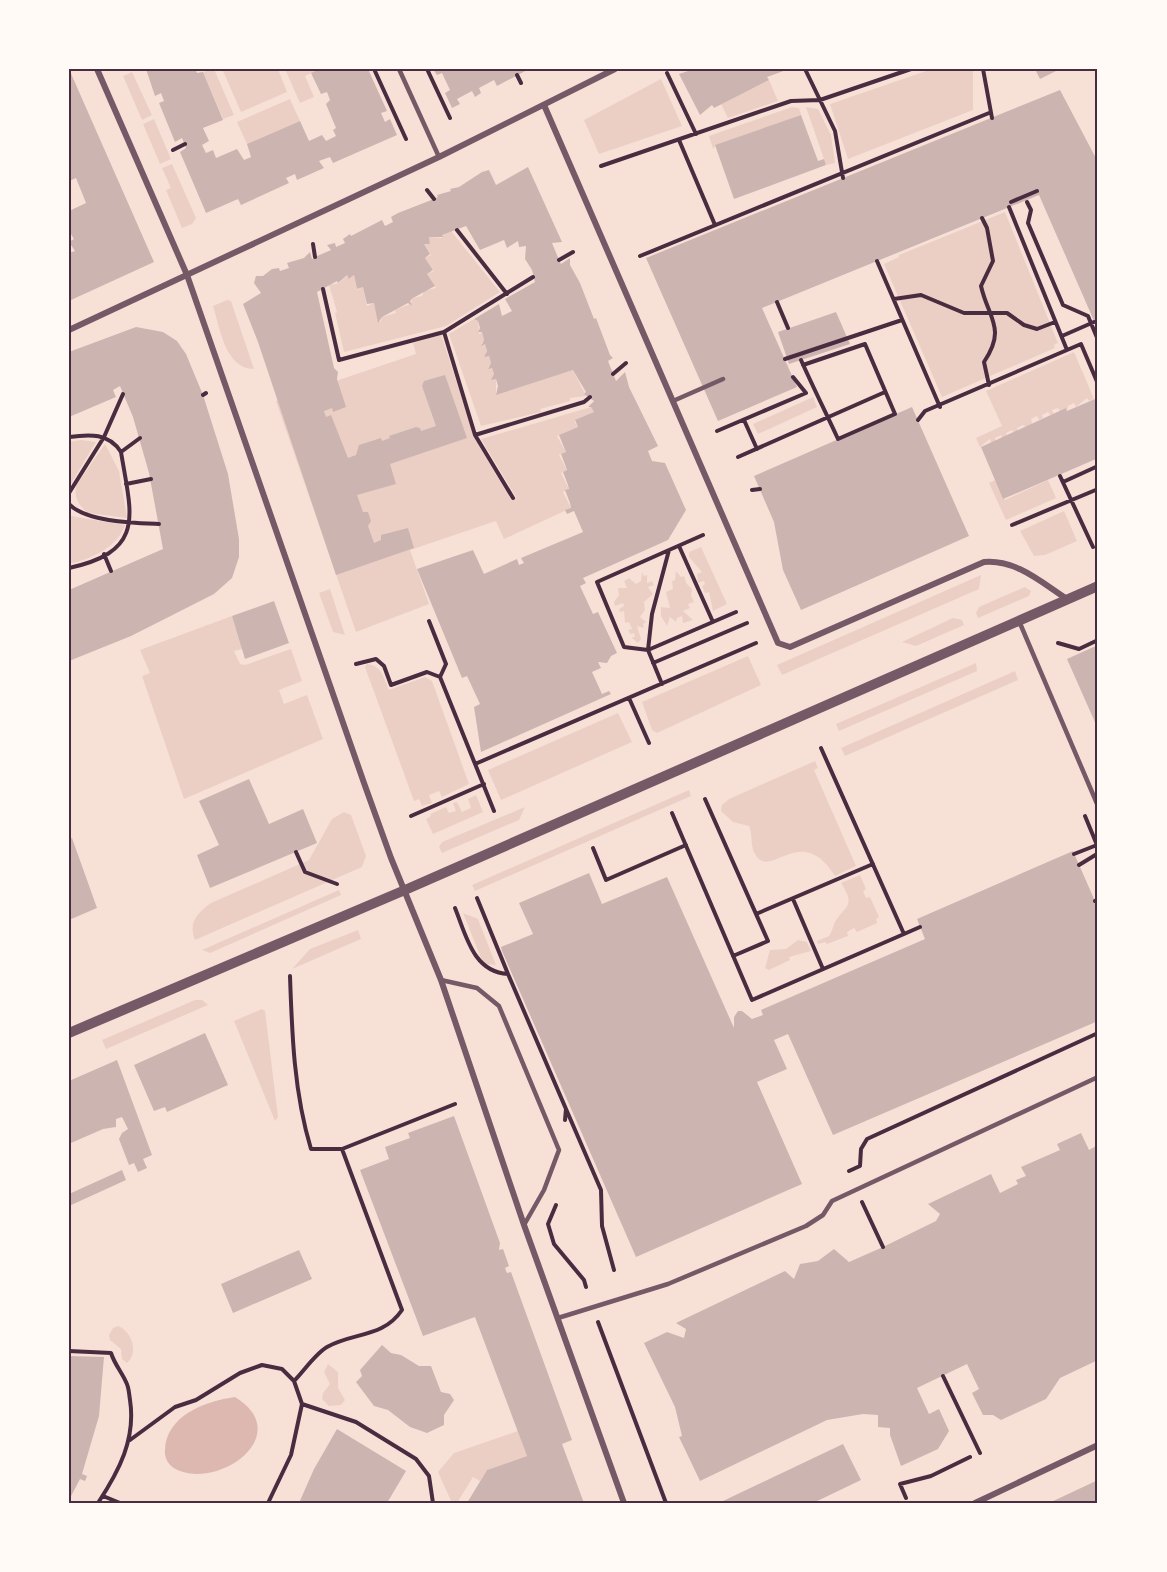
<svg xmlns="http://www.w3.org/2000/svg" width="1167" height="1572" font-family="'Source Sans 3',sans-serif">
  <style>
    .green { fill: #ebcfc5 }
    .water { fill: #dcb8b0 }
    .building { fill: #ccb4b1 }
    .lines { fill: none; stroke-linecap: round; stroke-linejoin: round }
    .path { stroke: #4a2c40; stroke-width: 4 }
    .service { stroke: #755966; stroke-width: 4.5 }
    .minor { stroke: #755966; stroke-width: 6 }
    .tertiary { stroke: #755966; stroke-width: 10 }
    .neatline { fill: none; stroke: #4a2c40; stroke-width: 2 }
  </style>
  <rect width="100%" height="100%" fill="#f7e1d7"/>
  <!-- green -->
  <path class="green" d="M214 69 234 115 223 119 203 72Z
    M227 69H278L287 92 241 112 223 71Z
    M285 69H320L305 76 314 97 300 103Z
    M932 69H973V110L848 159 830 104Z
    M132 72 152 115 142 120 123 76Z
    M661 79 682 126 599 154 584 120Z
    M769 80 778 101 728 118 721 104Z
    M290 99 300 121 247 144 237 122Z
    M792 107 799 108 801 115 716 145 713 149 709 136Z
    M806 107 818 109 831 135 835 163 826 165Z
    M154 119 171 159 160 164 143 124Z
    M172 164 196 218 192 224 182 228 166 190 171 188 162 168Z
    M1005 212 1058 343 1054 345 1055 348 942 397 884 264 899 257V255Z
    M451 231 500 292 446 326 344 352 335 313 337 312 329 285 339 283 347 275 350 279 354 275 357 290 363 287 367 306 374 303 380 323 382 317 396 313 395 310 410 304 413 298 422 296 424 291 436 288 427 274 434 271 425 258 431 255 424 244H430L429 237 442 238V235Z
    M227 300 231 301 254 369C225 369 220 328 213 306Z
    M474 319 478 321 479 334 482 332 484 340 481 344H485L487 351 485 356H489L491 363 488 368H492L494 374 492 379H496V394L573 370 586 396 570 398V401L540 409 541 412 481 426 449 334Z
    M441 334 475 439 511 500 516 497 481 439 591 407 594 412 574 421 578 427 557 436 566 452 559 455 567 470 561 473 569 489 563 492 571 508 504 539 496 521 410 550 429 604 356 632 276 401 416 354 413 343Z
    M1074 352 1094 399 1089 401 1087 398 1076 407 1074 403 1068 406 1067 411 1066 408 1060 411 1058 408 1052 410 1054 414 1050 415 1048 412 1042 415 1043 418 1039 420 1037 416 1031 419 1032 423 1027 428 1023 425 1017 428 1018 431 1014 433 1012 430 1006 433 1007 436 1002 438 1001 435 995 438 996 441 991 443 990 439 980 447 976 438 1002 426 986 391Z
    M813 397 817 407 758 434 753 424Z
    M81 440 96 442 69 487V442Z
    M105 444 119 471 127 518 88 513C78 505 73 496 77 484Z
    M995 480 1005 500 1048 480 1056 498 1006 520 989 483Z
    M1064 511 1077 541 1045 555 1034 556 1020 531Z
    M69 515 77 517 125 525C118 547 91 559 69 564Z
    M701 547 727 604 713 611 709 592 705 593 702 586 705 584 704 581 698 583 697 574 702 572 689 557V552Z
    M676 571 681 577 684 576 686 583 692 589 691 595 694 602 688 604 690 608 683 611 693 620 683 623 682 616 677 618 676 622 670 617 667 626 661 616V607L670 608 666 592 673 589 672 581 675 580Z
    M642 572 644 576 647 575V583L652 581 654 585 648 587 653 594 644 602 645 610 640 617 646 622 643 624 644 628 637 626 641 639 638 643 632 638 635 636 634 633 630 634 628 630 632 629 629 622 625 623 624 611 620 612 619 609 624 606 623 603 615 606 614 602 619 595 618 588H627L624 581 629 578 636 584 641 581Z
    M981 575 979 589 782 675 777 665Z
    M1025 587 1031 591 1029 596 978 618 976 613 979 607Z
    M330 589 345 635 333 632 319 593Z
    M232 616 242 645V649L234 651 240 664 245 665 291 649 302 681 279 690 284 704 307 695 323 739 184 799 142 676 150 673 140 650Z
    M953 618 962 620 964 625 916 646 902 642Z
    M748 656 761 685 657 733 652 730 642 702Z
    M976 663 977 671 839 731 836 724Z
    M367 664C382 665 384 679 389 690L425 677 432 681 469 784 442 797 439 791 429 795 432 803 422 806 419 799 414 801 365 667Z
    M1015 671 1018 680 845 756 841 748Z
    M618 713 632 742 501 800 488 770Z
    M815 761 818 768 814 770 856 866 835 876C800 820 770 882 755 854 750 846 753 835 749 826L733 822 721 811 722 805 729 799Z
    M689 790 691 796 475 891 472 885Z
    M476 795 483 812 433 834 426 819 431 816 430 814 446 807 449 813 456 811 453 803 457 802 462 812 471 808 468 799Z
    M525 807 519 820 442 853 439 847 442 842Z
    M344 812 351 815 366 856 362 867 195 940C188 923 197 913 211 903L309 860 332 819Z
    M860 875 866 889 863 891 866 898 870 897 879 917 876 919 877 923 857 932 854 928 847 932 848 936 827 944 825 942 818 944 817 941 829 936C832 931 833 927 835 922 846 904 856 907 841 883Z
    M339 890 341 895 210 953 202 950Z
    M463 913 478 919 496 965 486 964 481 958Z
    M358 930 361 939 292 969 310 949Z
    M798 940 807 942 811 951 789 957 790 960 769 970 765 968 770 950 786 949Z
    M195 1000H202L208 1005 106 1049 102 1040Z
    M262 1009 265 1011 278 1117 275 1121 234 1021Z
    M118 1326C132 1331 139 1353 127 1363L122 1359 121 1349 110 1340 109 1335 113 1328Z
    M328 1364 338 1372V1388L345 1400 341 1405 329 1406 322 1399 323 1393 330 1384 324 1372Z
    M518 1431 527 1456 487 1470 480 1481 473 1477 457 1503H452L438 1472 454 1453Z"/>
  <!-- water -->
  <path class="water" d="M235 1397C294 1433 224 1487 180 1471 171 1468 164 1460 165 1450 166 1416 205 1401 235 1397Z"/>
  <!-- building -->
  <path class="building" d="M69 69 154 262 71 300 69 253 75 251 69 242 74 239 69 231V211L86 203 76 178 69 181Z
    M146 69H195L197 73 203 72 223 120 203 128 209 141 202 145 206 153 213 150 216 158 237 149 244 160 251 157 247 144 300 121 309 141 322 135 326 141 336 136 333 130 336 128 326 104 330 100 327 92 321 94 311 73 320 69H368L387 111 381 113 385 122 390 119 397 135 333 163 330 157 319 161 324 168 297 180 295 174 286 178 289 183 241 205 238 199 206 213 180 152 186 148 182 138 175 142 159 103 164 101 161 93 155 96Z
    M433 69 497 70 529 69 497 86 494 80 479 88 481 93 475 97 472 91 457 99 460 104 452 108 445 93 450 90 442 73 437 75Z
    M694 69H789L767 77 769 80 714 108 712 105 700 115 679 74Z
    M1035 69H1055L1056 71 1040 79Z
    M1060 90 1098 162V330L1039 195 762 308 797 387 718 421 646 258Z
    M801 115 818 161 824 159 826 165 734 199 715 145Z
    M528 167 562 242 552 243 559 260 561 264 570 258V265L580 283 594 319 596 318 610 355 613 358 608 361 616 381 625 372 629 387 658 446 648 451 652 461 665 463 686 510 668 540 583 578 586 583 580 586 593 614 598 612 617 653 611 656 607 663 598 662 601 668 592 672 602 694 609 691 611 694 481 752 474 707 480 704 467 676 462 678 417 569 473 550 484 574 517 559 519 565 524 563 521 558 583 532 574 511 567 514 565 510 571 508 570 503 565 490 569 489 568 485 563 472 567 470 566 467 561 454 566 452 559 435 578 427 575 420 594 412 591 407H588L594 401 584 394 586 392 573 370 496 395 498 386 496 379 491 380 494 374 492 368 488 369 491 363 489 356 484 357 487 351 485 344 481 346 484 340 482 332H478L480 328 478 321 474 319 499 304 502 316 512 311 505 299 535 282 532 270 525 259 526 246 519 247 518 241 507 248 504 240 480 250 466 226 442 235 443 237H429L430 244H424L430 254 425 258 433 270 427 274 435 286 413 298 410 301 412 306 408 303 382 317 378 323 374 303 367 304 363 287 357 289 354 275 349 279 347 275 338 283 337 281 317 292 334 368 338 372 337 379 346 407 333 412 332 408 324 411 326 417 331 415 348 458 356 455 359 445 381 438 382 441 390 438 389 436 416 427 420 428 421 431 436 426 422 386 424 381 445 375 467 438 390 464 396 484 357 495 363 512H368L371 521 368 526 374 543 381 540V535L408 528 414 548 336 575 258 342 243 304 261 293 254 283 256 276H263L272 269 279 268 280 271 289 268 287 263 304 258 310 252 312 259 315 257 331 250 327 245 335 243 336 247 345 243 343 239 350 234 351 236 382 220 385 226 393 222 391 217 398 213 434 199 438 197 437 195 451 191 450 189 459 187 482 172 489 170 496 185Z
    M836 312 850 344 789 364 778 332Z
    M136 327 163 332 177 341 186 354 203 395 228 474 239 539V557L232 578 214 594 131 636 69 661V590L163 549 149 473 133 417 120 386 113 390 116 397 69 417V352Z
    M1095 399 1098 407V462L1096 459 1003 499 981 447 1066 408 1067 411Z
    M912 407 969 536 801 610 783 570 774 522 754 476Z
    M274 601 289 643 245 659 232 616Z
    M1098 645V729L1067 659Z
    M249 779 269 824 303 809 317 843 210 888 197 855 219 845 199 801Z
    M72 838 97 908 69 920V839Z
    M1073 851 1098 908V1021L833 1135 788 1034 774 1040 787 1069 757 1082 802 1184 636 1257 502 951 501 947 533 934 519 903 589 873 602 904 667 877 734 1028V1017L738 1011H742L752 1019 763 1015 761 1010 925 939 917 919Z
    M205 1033 228 1085 167 1112 165 1107 154 1111 134 1065Z
    M117 1060 152 1155 143 1159 147 1168 138 1172 134 1163 129 1165 119 1139 122 1133 128 1129 122 1117 116 1119V1127L103 1129 71 1143 69 1148V1081Z
    M454 1116 500 1243 499 1250 503 1249 509 1266 505 1268 507 1273 511 1272 572 1440 562 1444 584 1503H467L487 1470 527 1456 475 1317 423 1336 360 1170 389 1159 385 1147 410 1138 408 1133Z
    M1081 1133 1089 1150 1098 1145V1360L1060 1378 1046 1399 1001 1420 993 1415H983L972 1393 979 1389 967 1364 917 1388 929 1414 939 1409 949 1431 938 1449 901 1466 890 1435V1428L878 1427V1415L863 1414 827 1420 700 1481 679 1437 682 1436 675 1407 644 1343 667 1332 684 1338 686 1329 676 1323 785 1271 794 1279 800 1264 818 1261 834 1249 849 1262 883 1247 936 1221 940 1214 928 1204 991 1174 1000 1193 1018 1184 1016 1180 1026 1176 1021 1167 1060 1150 1057 1144Z
    M122 1170 126 1180 69 1206V1194Z
    M299 1250 312 1279 233 1313 221 1284Z
    M382 1345 391 1353 401 1355 419 1366H431L441 1392 450 1394 454 1400 444 1415V1425L427 1433 410 1427 388 1410 374 1406 356 1382 362 1376 360 1370Z
    M69 1356 104 1357 99 1416 82 1474 87 1476 85 1481 80 1479 69 1500Z
    M337 1429 406 1471 387 1503H299L314 1469Z
    M843 1444 861 1480 813 1503H725L723 1501Z
    M1098 1480V1503H1049Z"/>
  <g class="lines">
    <!-- path -->
    <path class="path" d="M374 69 406 139
      M427 69 450 118
      M805 69 835 131 843 178
      M983 69 992 118
      M667 73 696 134
      M517 75 521 83
      M679 140 715 225
      M173 150 185 144
      M601 166 791 101 820 100 911 69
      M427 190 434 199
      M1011 202 1037 191
      M1027 202 1031 210 1028 223 1063 305 1088 316 1098 340
      M1009 207 1067 350
      M982 218 987 228 993 261 981 286C988 318 1007 328 984 362L989 385
      M457 230 507 294
      M313 244 315 257
      M640 256 989 113
      M559 260 573 252
      M877 261 940 407
      M323 289 339 360 444 332 533 277
      M894 299 921 295 964 313H1007L1024 325 1037 329 1055 322
      M777 302 788 328
      M444 332 475 435 584 402 590 397
      M1062 336 1094 322
      M785 359 902 320
      M801 360C813 387 826 413 838 439L895 414 865 344 803 365
      M613 374 626 363
      M203 395 206 393
      M744 420 757 449
      M918 420 925 411 1081 344 1098 384
      M717 431 806 393 793 377
      M475 435 513 498
      M69 437C90 434 109 433 121 452 131 514 147 551 69 568
      M121 452 140 438
      M738 457 885 392
      M1060 476 1093 547
      M1063 482 1098 466
      M126 484 151 479
      M752 490 760 489
      M69 493 104 437 123 394
      M69 504C86 522 135 523 159 524
      M1012 525 1098 489
      M679 546 713 622
      M669 550 597 582 624 647 648 650 736 612
      M104 554 111 571
      M429 621 446 664 440 677 494 811
      M1058 643 1079 649 1098 640
      M653 663 747 623
      M356 664 376 659 384 666 391 685 427 672 440 677
      M662 684 648 650 652 614 669 550 703 535
      M629 698 649 743
      M475 764 756 643
      M705 799 768 941 733 956
      M672 813 752 1000 904 934 821 748
      M411 816 484 784
      M1085 816 1097 845 1098 855
      M593 848 606 880 686 845
      M296 852 305 872 337 884
      M1074 854 1097 845
      M1079 865 1097 854
      M477 898 508 974
      M793 899 823 969
      M1095 901 1098 900
      M455 908C466 935 473 972 508 974L566 1109 565 1120
      M756 914 873 864
      M904 934 920 927
      M290 976C292 1035 294 1093 311 1149H342L402 1310C383 1338 354 1332 327 1347 315 1354 304 1371 294 1381
      M566 1109 601 1190 602 1226 614 1270
      M342 1149 455 1104
      M849 1171 860 1166 861 1149 867 1139 1098 1033
      M862 1202 883 1247
      M556 1205 548 1224 554 1244 584 1280 586 1287
      M598 1322 666 1503
      M69 1351 111 1353C115 1365 121 1371 126 1382 129 1387 129 1394 130 1400 136 1439 119 1471 98 1503
      M943 1376 980 1453
      M302 1404 356 1422 416 1459 429 1476 433 1503
      M130 1440 175 1407 196 1400 240 1373 262 1365 282 1369 294 1381 302 1404 291 1455 268 1503
      M103 1496 120 1503
      M906 1498 900 1484 931 1476 970 1457"/>
    <!-- service -->
    <path class="service" d="M399 69 439 157
      M673 401 723 379
      M1019 621 1098 806
      M441 980 477 988 499 1006 559 1150 544 1190 524 1225
      M558 1318 668 1284 806 1226 823 1215 832 1201 1098 1077"/>
    <!-- minor -->
    <path class="minor" d="M97 69 187 275 364 783 391 858 441 980 524 1225 624 1503
      M544 105 778 643 790 647 984 562C1016 559 1042 583 1067 599
      M69 330 439 157 615 69
      M975 1503 1098 1445"/>
    <!-- tertiary -->
    <path class="tertiary" d="M69 1033 405 890 1098 586"/>
  </g>
  <!-- border -->
  <rect width="1167" height="1572" fill="none" stroke="#fffaf5" stroke-width="141"/>
  <rect x="70" y="70" width="1026" height="1432" class="neatline"/>
</svg>
